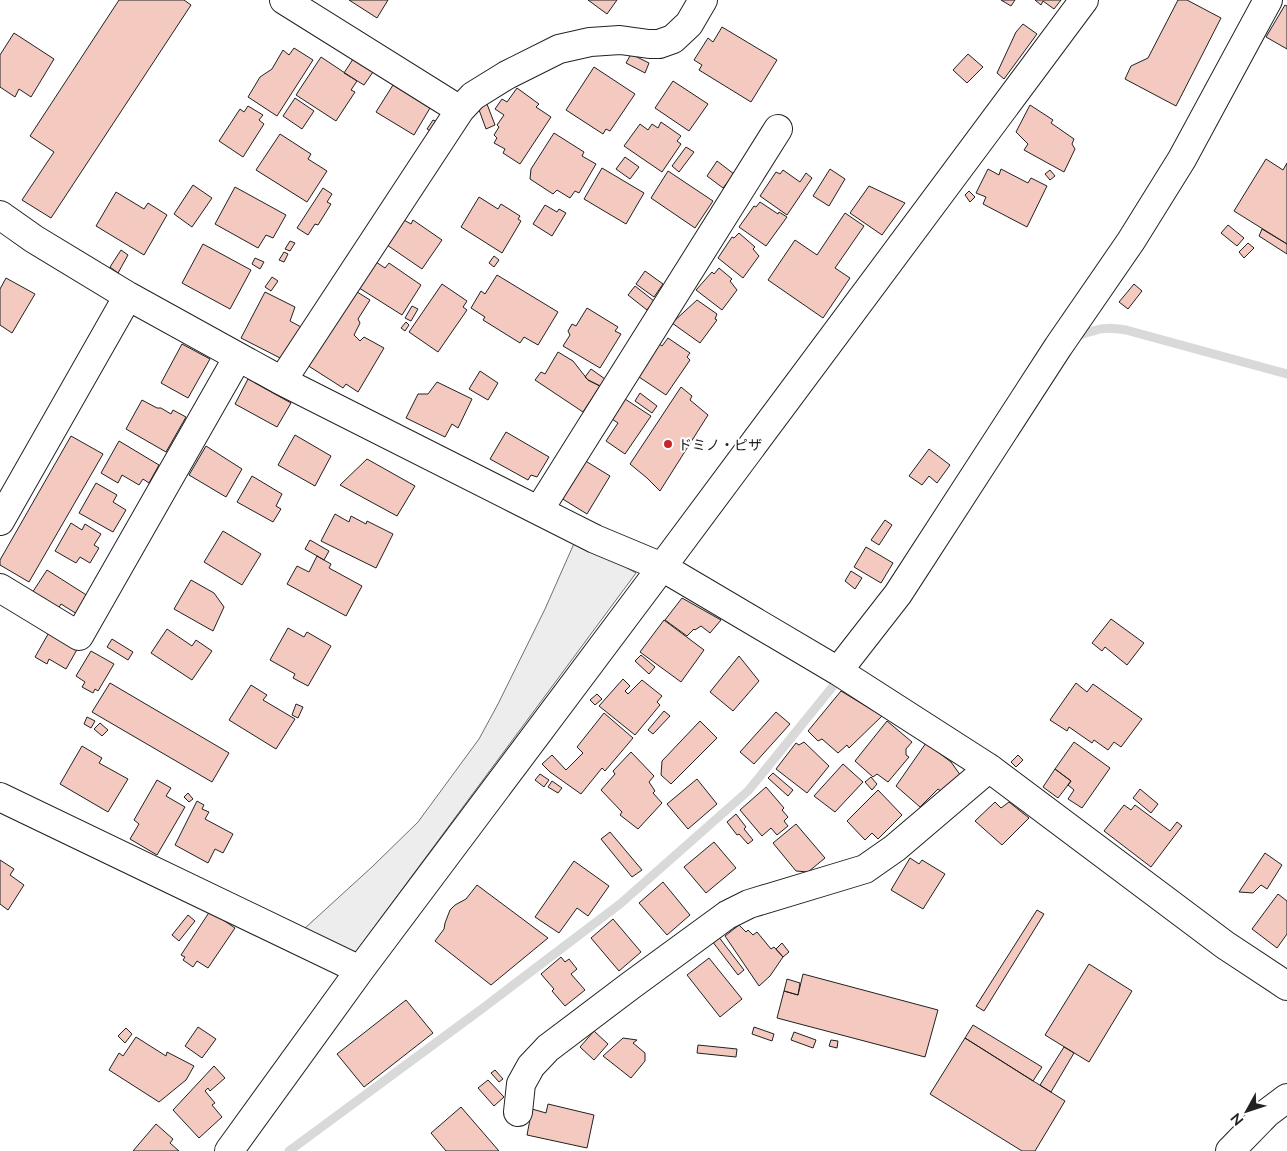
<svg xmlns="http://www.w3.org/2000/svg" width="1287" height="1151" font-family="Lato,'Noto Sans JP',sans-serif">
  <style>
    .parking { fill: #ededed; stroke: #6f6f6f }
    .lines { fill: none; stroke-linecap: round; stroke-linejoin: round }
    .stream { stroke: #d9d9d9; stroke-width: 9 }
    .building { fill: #f3c9c0; stroke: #222 }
    .minor-casing { stroke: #222; stroke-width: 30 }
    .minor { stroke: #fff; stroke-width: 28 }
    .poi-dot { fill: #c62828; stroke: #fff; stroke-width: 2 }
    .labels { text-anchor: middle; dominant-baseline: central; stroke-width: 4; stroke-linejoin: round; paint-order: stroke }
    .poi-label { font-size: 14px; fill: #222; stroke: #fff; text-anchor: start }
  </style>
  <rect width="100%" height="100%" fill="#fff"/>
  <!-- parking -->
  <path class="parking" d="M576 539 636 573 355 953 304 929 373 866 418 822 479 739 498 704 545 609Z"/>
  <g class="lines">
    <!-- stream -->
    <path class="stream" d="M1074 339 1077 335C1083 335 1087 332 1093 331 1104 327 1114 328 1126 330L1287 374
      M289 1151 483 1008 620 904 748 791 834 685"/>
  </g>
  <!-- building -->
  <path class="building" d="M119 0H184L191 5 51 218 22 200 54 152 30 136Z
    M349 0H388L377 18Z
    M588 0H617L607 14Z
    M1001 0H1015L1011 6Z
    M1035 0H1061L1054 9 1043 1 1041 5Z
    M1178 0H1187L1221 18 1176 106 1125 79 1131 66 1148 58Z
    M1285 5 1287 6V49L1266 37Z
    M1023 24 1037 34 1004 79 997 73 1016 32Z
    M722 27 777 60 751 102 699 70 702 65 694 60 708 38 713 42Z
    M14 33 54 59 31 97 19 89 15 97 0 87V55Z
    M294 48 313 60 277 116 248 97 260 77 272 69 283 50 289 55Z
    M631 54 649 63 645 73 626 63Z
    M968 54 983 67 967 83 953 70Z
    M355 56 375 69 364 85 344 73Z
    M321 57 357 81 351 90 355 92 336 121 296 95Z
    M594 67 635 94 610 131 606 129 603 134 566 110Z
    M673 81 708 104 689 131 655 108Z
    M393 85 430 108 414 135 376 112Z
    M517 88 539 104 536 107 551 117 520 164 503 153 505 149 494 143 497 138 494 135 499 127 497 125 504 115 495 109 502 99 507 102Z
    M295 98 314 111 302 129 283 116Z
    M487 104 495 125 486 129 478 107Z
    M1030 105 1053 120 1051 123 1074 139 1072 144 1075 149 1064 172 1024 150 1028 144 1016 132Z
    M248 106 263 115 259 120 264 124 243 157 219 141 240 109 244 112Z
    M433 120 440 123 434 133 427 129Z
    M661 122 681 136 677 141 681 144 662 172 624 146 640 124 648 130 652 124 658 128Z
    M554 133 584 152 582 156 596 164 579 193 575 191 570 198 557 190 553 194 530 179 531 169Z
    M280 134 311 154 308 159 327 171 307 202 256 170Z
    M686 147 694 152 679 172 672 166Z
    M625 157 639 167 630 179 616 169Z
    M1266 159 1283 170 1287 163V244L1234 211Z
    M717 161 734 174 723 188 707 176Z
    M602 168 644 193 626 224 584 199Z
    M830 169 845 179 829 206 813 196Z
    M988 169 999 175 1001 169 1028 183 1031 178 1047 186 1027 227 983 204 986 197 976 193Z
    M783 170 800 182 806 173 812 178 787 215 760 196 776 172 780 174Z
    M1050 170 1055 176 1050 180 1045 174Z
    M668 171 713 201 695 228 651 198Z
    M193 185 212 198 192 227 174 214Z
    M869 186 905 203 882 235 850 213Z
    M235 187 286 215 273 238 266 235 258 248 215 224Z
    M323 188 332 194 327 202 331 204 318 225 315 224 308 235 297 228Z
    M969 191 975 197 970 202 965 195Z
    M116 192 144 209 148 203 167 215 144 255 96 226Z
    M479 197 498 209 501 204 520 216 518 219 521 221 502 253 461 227Z
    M760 202 778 214 779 212 787 217 766 246 739 227 754 206 756 207Z
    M545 205 557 212 559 209 566 213 552 236 533 224Z
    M845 213 864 226 835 268 850 278 823 318 768 280 795 240 817 255Z
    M404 220 411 224 413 220 442 240 422 269 387 245Z
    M1228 225 1244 238 1237 246 1221 233Z
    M1262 229 1287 244V254L1259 236Z
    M739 233 755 247 753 249 759 256 743 278 718 258 732 237 734 238Z
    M290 241 295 243 290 251 285 249Z
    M1248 243 1254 248 1244 258 1239 252Z
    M203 244 251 270 230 309 182 283Z
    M121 250 128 255 118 273 110 267Z
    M284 252 288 254 284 262 279 260Z
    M494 256 499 260 494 267 489 263Z
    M255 258 264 262 260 269 252 264Z
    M373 260 385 268 389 263 421 285 402 315 356 286Z
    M719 268 732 279 730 281 737 290 722 310 696 290 712 272 714 274Z
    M645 271 663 284 654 297 636 284Z
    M497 275 558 312 538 345 524 337 520 343 483 320 485 317 471 308 481 291 485 294Z
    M272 277 278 281 271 291 265 287Z
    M6 278 35 294 12 333 0 325V289Z
    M442 284 467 301 463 307 467 310 438 352 409 332Z
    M1134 284 1142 291 1128 309 1119 302Z
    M635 286 654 301 647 310 628 295Z
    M354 290 370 300 358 319 360 323 354 335 360 341 364 337 384 348 358 392 346 384 343 388 307 365Z
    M265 292 295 307 290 321 301 327 284 360 241 338Z
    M697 300 717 314 715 319 717 320 700 343 672 323Z
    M412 306 418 309 411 321 405 318Z
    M587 308 618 327 615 331 621 334 600 368 563 346 570 335 568 331 572 324 576 326Z
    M406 322 409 325 405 331 401 328Z
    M668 338 690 353 687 357 690 360 666 395 636 375 658 343 662 346Z
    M182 344 210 359 188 398 161 383Z
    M558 352 573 361 588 380 600 386 583 412 535 380 541 372 545 374Z
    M591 369 605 379 600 386 588 380 585 377Z
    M480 371 498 383 488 400 469 389Z
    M248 379 291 403 277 427 235 404Z
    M437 382 472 399 458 428 452 424 445 437 406 418 418 394H428Z
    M681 387 692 396 690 400 708 415 660 491 647 478 630 464Z
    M640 393 657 406 652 413 635 401Z
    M625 399 651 416 625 454 606 441 618 423 612 419Z
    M142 400 157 408H161L171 414 173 410 186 417 166 452 126 429Z
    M506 432 549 457 537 477 531 475 528 480 490 459Z
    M295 435 331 456 315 486 278 465Z
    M71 436 103 454 29 582 0 565V560Z
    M119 441 159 465 149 483 143 479 139 485 122 475 118 483 101 473Z
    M206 446 242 469 226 497 189 475Z
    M929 449 950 465 937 483 929 476 922 485 909 476Z
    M367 459 415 486 397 516 340 485Z
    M584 460 610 476 587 514 561 498Z
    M252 476 282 494 276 506 281 509 273 522 237 502Z
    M96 483 117 495 113 502 126 510 113 532 79 513Z
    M335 514 349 522 351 516 366 524 367 521 393 534 376 568 321 541Z
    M885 520 892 525 879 545 871 540Z
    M71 523 82 530 85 524 101 534 94 545 99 548 90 563 80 557 76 563 55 551Z
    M223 531 261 554 242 585 204 562Z
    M310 540 329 551 324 560 305 549Z
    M866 547 893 563 881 583 854 567Z
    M317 556 331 564 329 568 362 586 346 616 287 584 297 566 309 572Z
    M47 570 88 596 77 614 61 604 58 609 32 593Z
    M851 571 862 578 855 589 845 581Z
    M191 580 214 593 224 607 213 631 174 609Z
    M682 598 721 620 710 633 701 626 695 630 694 629 687 636 665 620Z
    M1111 619 1144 643 1127 665 1105 647 1102 651 1092 643Z
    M664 620 704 650 681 682 640 652Z
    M288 628 304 637 307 632 331 646 308 686 293 678 295 674 270 660Z
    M51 629 79 646 66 669 49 659 47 664 35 657Z
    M167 629 192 646 196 640 212 651 192 680 151 653Z
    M112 639 133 652 128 660 107 647Z
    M91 651 114 664 98 691 95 689 93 693 82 687 85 682 76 676Z
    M641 655 655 667 649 674 635 661Z
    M739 656 759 681 733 711 710 692Z
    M623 679 630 686 625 691 628 694 642 680 662 696 657 702 660 705 635 735 599 706Z
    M110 683 229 753 212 782 92 712Z
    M1076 683 1087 692 1093 684 1142 719 1121 747 1114 742 1108 750 1094 740 1092 743 1069 727 1067 731 1050 720Z
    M251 685 267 695 263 700 295 719 276 749 229 720Z
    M841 691 882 716 849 748 847 745 838 753 822 739 818 741 808 731Z
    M597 694 602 699 595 705 590 700Z
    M296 704 303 707 298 718 292 715Z
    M664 711 670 716 653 734 648 730Z
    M776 712 790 724 754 764 740 752Z
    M604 713 633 738 605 771 602 768 581 794 550 772 542 764 552 755 566 770 583 753 577 747Z
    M87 717 95 721 91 728 84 724Z
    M700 721 717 738 671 784 661 775 662 761Z
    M887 721 912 742 906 749V755L909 757 888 782 877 774 873 777 855 761Z
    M100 723 108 730 102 736 94 729Z
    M804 742 829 766 807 793 776 769 796 743 799 745Z
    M1074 742 1110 768 1082 808 1068 799 1074 790 1068 785 1071 781 1055 769Z
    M926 743 951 762 961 776 942 792 938 789 920 807 896 786Z
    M82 746 102 758 99 763 128 779 108 812 60 784Z
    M631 752 654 776 649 782 655 791 653 793 662 803 638 829 620 815 622 812 601 790 615 774 613 771Z
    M1018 755 1023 760 1016 767 1011 762Z
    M843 764 863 782 835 812 814 796Z
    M1055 769 1071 781 1058 798 1043 787Z
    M773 773 793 790 788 796 768 778Z
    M540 774 549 780 544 787 535 780Z
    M871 777 877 784 872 790 865 782Z
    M697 779 717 804 688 829 667 804Z
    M157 780 171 788 166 796 185 807 157 855 130 839 139 824 134 820Z
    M552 781 562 788 558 793 548 787Z
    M766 787 784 808 782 810 788 817 784 821 788 826 777 835 771 828 762 836 740 810Z
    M1140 789 1158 804 1151 813 1133 798Z
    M878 790 902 815 878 839 872 833 865 840 847 821Z
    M188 793 193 799 189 802 184 797Z
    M197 801 204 805 202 809 209 812 205 819 233 834 223 853 215 849 208 863 175 845Z
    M995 802 1001 808 1009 802 1029 818 1002 845 975 821Z
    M1124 805 1131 810 1135 805 1170 831 1177 822 1182 826 1151 867 1104 831Z
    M736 814 746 827 744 829 753 840 748 844 739 834 737 835 727 822Z
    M796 824 825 858 808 872 796 871 773 843Z
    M610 832 642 870 632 877 601 839Z
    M714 842 736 868 706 893 684 867Z
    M1265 853 1282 865 1267 889 1261 885 1253 893 1239 892Z
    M910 858 919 864 922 860 945 874 923 909 891 890Z
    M0 860 14 869 10 875 24 885 8 910 0 904Z
    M574 861 609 886 588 916 577 908 559 933 535 917Z
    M663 882 690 915 667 935 639 903Z
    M477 885 548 938 491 985 435 941 444 929 445 923 450 910 455 905 466 899Z
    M1278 894 1287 901V934L1277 948 1252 929Z
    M1037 910 1044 914 984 1011 976 1006Z
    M210 911 235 928 208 968 197 961 193 967 183 960 185 957 181 955Z
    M188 915 195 921 179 941 172 935Z
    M613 919 641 952 619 971 591 938Z
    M739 925 746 932 748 930 753 935 757 932 771 949 774 947 783 957 770 976 759 986 725 936Z
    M718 936 744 970 738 975 712 941Z
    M782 943 789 952 783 957 776 949Z
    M561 957 565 962 569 959 577 969 571 974 585 990 565 1006 552 991 554 989 541 974Z
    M709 958 742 999 720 1017 687 975Z
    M1089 964 1132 991 1089 1062 1045 1035Z
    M803 974 938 1010 925 1057 777 1018 784 991 798 995Z
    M787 979 800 983 798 995 784 991Z
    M406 1000 433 1033 364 1087 337 1054Z
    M973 1025 1042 1067 1033 1081 965 1038Z
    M198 1027 216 1039 202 1058 185 1046Z
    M754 1027 774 1034 772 1041 752 1034Z
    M126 1028 132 1034 125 1043 118 1036Z
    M594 1031 608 1044 594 1060 580 1047Z
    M794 1032 816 1040 813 1048 791 1040Z
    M136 1037 166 1056 167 1052 194 1066 186 1080 159 1102 109 1070 119 1053 123 1056Z
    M623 1038 637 1040 633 1043 645 1053V1061L631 1078 603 1056Z
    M965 1038 1065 1101 1035 1151H1022L930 1094Z
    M831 1040 838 1041 837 1048 829 1046Z
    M698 1045 737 1049 736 1057 697 1053Z
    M1064 1047 1074 1053 1051 1092 1040 1085Z
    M214 1066 225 1078 210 1091 208 1088 205 1091 215 1103 212 1105 222 1117 199 1138 173 1110Z
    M495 1070 503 1079 499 1082 491 1073Z
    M488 1080 504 1097 494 1106 478 1088Z
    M548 1104 594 1115 587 1148 527 1135 532 1109 546 1113Z
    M461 1107 499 1151H446L431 1133Z
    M156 1124 173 1139 170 1143 179 1151H133Z"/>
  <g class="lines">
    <defs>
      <path id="minor" d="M284 0 460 110
        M0 215 34 239 128 296 282 381 595 539 662 567 838 671 989 768 1225 945 1287 986
        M282 381 460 110 473 96 507 75 559 49 590 42 620 40 649 44H659L673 39 689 24 703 0
        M539 510 778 129
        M0 521 128 296
        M0 588 79 636 238 357
        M838 671 898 594 1058 347 1131 241 1182 159 1268 0
        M0 797 360 970
        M518 1112 521 1084 531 1066 548 1048 630 986 727 915 749 904 865 869 895 848 989 768
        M229 1151 360 970 662 567 1084 0
        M1230 1151 1267 1113 1287 1098"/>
    </defs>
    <!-- minor casing -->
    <use href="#minor" class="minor-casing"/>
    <!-- minor -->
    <use href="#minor" class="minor"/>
  </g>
  <!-- markers -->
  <circle class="poi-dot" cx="668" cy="444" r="5"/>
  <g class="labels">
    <!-- poi labels -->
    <g class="poi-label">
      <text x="678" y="444">ドミノ・ピザ</text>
    </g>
  </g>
  <!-- north arrow -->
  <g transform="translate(1247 1111) rotate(230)" stroke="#ffffff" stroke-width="4" paint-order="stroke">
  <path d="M0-4L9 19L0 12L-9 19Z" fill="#222222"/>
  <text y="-8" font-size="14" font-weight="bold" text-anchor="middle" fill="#222222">N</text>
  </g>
</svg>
